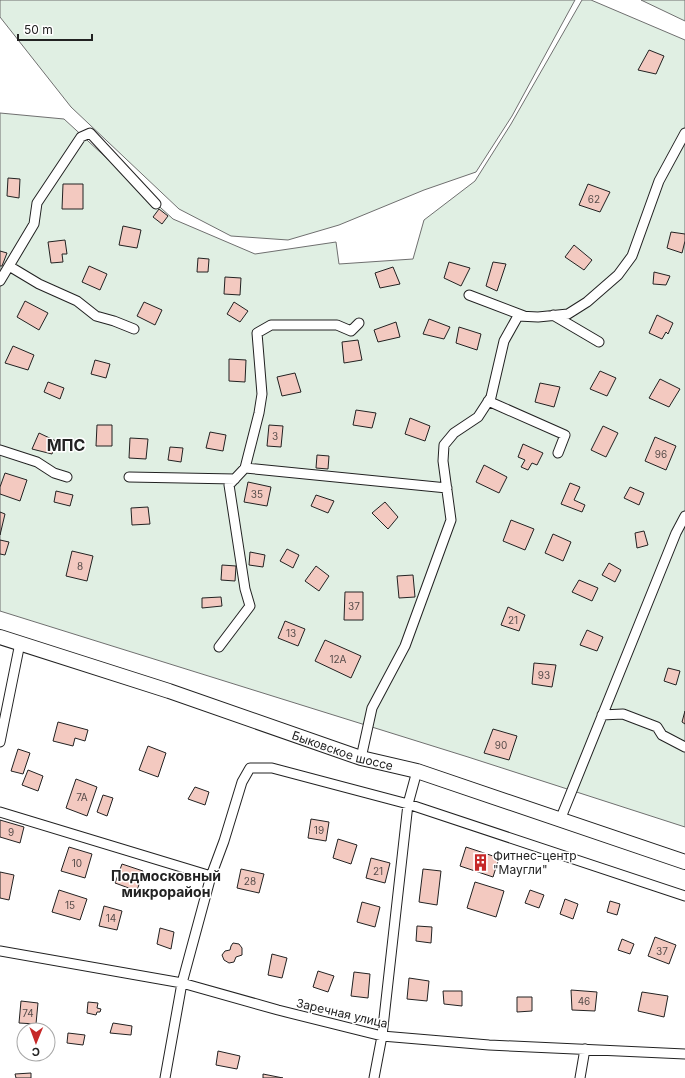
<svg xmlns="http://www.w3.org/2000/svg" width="685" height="1078" font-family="Inter,sans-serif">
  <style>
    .green { fill: #e0efe3; stroke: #6f6f6f }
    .building { fill: #f3c9c0; stroke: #222 }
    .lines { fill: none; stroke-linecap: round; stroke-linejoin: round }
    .minor-casing { stroke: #222; stroke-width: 11 }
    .primary-casing { stroke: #222; stroke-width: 16 }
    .minor { stroke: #fff; stroke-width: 9 }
    .primary { stroke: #fff; stroke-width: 14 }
    .labels { text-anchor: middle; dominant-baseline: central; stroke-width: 3; stroke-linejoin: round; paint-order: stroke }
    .number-label { font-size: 10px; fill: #564c4a }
    .street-label { font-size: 12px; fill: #222; stroke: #fff }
    .poi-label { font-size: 12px; fill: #222; stroke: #fff; text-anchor: start }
    .quarter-label { font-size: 14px; font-weight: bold; fill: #222; stroke: #fff }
    .district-label { font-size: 16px; font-weight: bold; fill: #222; stroke: #fff }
  </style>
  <rect width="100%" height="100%" fill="#fff"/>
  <!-- green -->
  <path class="green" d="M0 0H575L512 116 476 172 424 190 339 225 288 240 231 236 179 209 71 107 0 17Z
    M582 0H591L685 40V827L468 757 0 611V113L64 119 173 219 255 254 336 242 339 264 413 259 424 220 475 181 511 124Z
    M641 0H685V21Z"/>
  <!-- building -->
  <path class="building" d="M649 50 664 56 656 74 638 70Z
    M8 178 20 179 19 198 7 196Z
    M63 184H83V209H62Z
    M588 184 610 192 600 212 579 205Z
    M159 209 168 216 162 224 153 217Z
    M123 226 141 230 137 248 119 245Z
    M671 232 685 234V241L682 253 667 248Z
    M65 240 67 254H62L63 262 51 263 48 242Z
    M574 245 592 260 584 270 565 257Z
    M0 251 7 253 2 266H0Z
    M198 258 209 259 208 272H197Z
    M449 262 470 268 461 286 444 278Z
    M493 262 506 264 497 291 486 286Z
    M89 266 107 274 100 290 82 282Z
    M393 267 400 284 380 288 375 273Z
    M654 272 670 276 666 285 653 284Z
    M225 277 241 278 240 295 224 294Z
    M25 301 48 313 39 330 17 317Z
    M144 302 162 310 155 325 137 316Z
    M234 302 248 311 240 322 227 314Z
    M657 315 673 323 668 334 666 332 662 339 649 333Z
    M429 319 450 327 444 339 423 334Z
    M396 322 400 337 378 342 374 330Z
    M459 327 481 334 477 350 456 343Z
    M358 340 362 360 344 363 342 342Z
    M13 346 34 355 28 370 5 363Z
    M229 359 246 360 245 382 229 381Z
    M95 360 110 364 106 378 91 374Z
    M600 371 616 378 607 396 590 389Z
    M295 373 301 392 282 396 277 377Z
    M660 379 680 389 669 407 649 398Z
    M48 382 64 388 60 399 44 392Z
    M540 383 560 387 554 407 535 402Z
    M356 410 376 413 372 428 353 425Z
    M410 418 430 426 425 441 405 434Z
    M97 425H112V446H96Z
    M269 425 283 426 281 447 267 446Z
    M603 426 618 433 606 457 591 450Z
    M210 432 226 435 223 451 206 448Z
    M39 433 56 441 52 454 32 449Z
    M655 437 676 446 666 470 645 461Z
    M130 438 148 439 146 459 129 458Z
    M523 444 543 453 537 465 532 463 528 470 521 467 525 460 518 457Z
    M170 447 183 448 181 462 168 460Z
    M317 455 329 456 328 469 316 468Z
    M484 465 507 477 499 493 476 482Z
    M5 473 27 480 20 501 0 494V487Z
    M248 482 271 487 267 506 244 502Z
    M570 483 580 487 574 500 585 505 582 512 561 504Z
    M630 487 644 493 639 505 624 498Z
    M56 491 73 495 70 506 54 502Z
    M316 495 334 501 328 513 311 506Z
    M385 502 398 517 388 529 372 513Z
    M148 507 150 524 132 525 131 508Z
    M0 512 5 514 0 535Z
    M511 520 534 529 525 550 503 541Z
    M644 531 648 545 637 548 635 533Z
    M553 534 571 542 563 561 545 553Z
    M0 540 9 542 5 555 0 554Z
    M287 549 299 555 293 568 280 561Z
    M72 551 93 556 87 581 66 576Z
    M250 552 265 555 263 567 249 565Z
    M609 563 621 570 615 582 602 575Z
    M222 565 236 566 235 581 221 580Z
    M316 566 329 576 319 591 305 581Z
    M413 575 415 597 399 598 397 576Z
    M579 580 598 588 592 601 572 592Z
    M345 592H363V620H344Z
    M221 597 222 606 202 608V598Z
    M508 607 525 615 519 631 501 625Z
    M285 621 305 629 298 646 278 638Z
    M587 630 603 637 597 651 580 645Z
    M325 640 361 656 351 678 315 661Z
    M534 663 556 665 552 687 532 684Z
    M668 668 680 671 676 685 664 681Z
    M685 711V724L682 722Z
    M58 722 88 730 85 741 75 738 73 746 53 741Z
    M493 729 517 736 509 760 484 753Z
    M148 746 166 753 158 777 139 770Z
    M18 749 30 753 23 774 11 771Z
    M28 770 43 776 38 791 22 785Z
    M76 779 97 787 87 816 66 808Z
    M195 787 209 792 205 805 188 799Z
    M103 795 113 798 107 816 97 812Z
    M311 819 329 822 326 841 308 838Z
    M0 820 24 827 20 843 0 837Z
    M338 839 357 845 351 864 333 858Z
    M69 847 92 854 85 878 61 871Z
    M466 847 499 858 493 877 460 866Z
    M371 858 390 863 385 883 366 878Z
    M122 864 143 871 137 891 115 883Z
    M241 869 264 874 259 893 237 888Z
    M423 869 441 871 437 905 419 902Z
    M0 872 14 875 9 900 0 898Z
    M475 882 504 891 496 917 467 908Z
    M59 890 87 899 80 920 52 912Z
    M530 890 544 895 539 908 525 903Z
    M565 899 578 904 573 919 560 914Z
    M610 901 620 904 617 915 607 912Z
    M362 902 380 907 375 927 357 922Z
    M104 906 122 911 117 930 99 926Z
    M417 926 432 927 431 943 416 941Z
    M160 928 174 932 171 949 157 944Z
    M655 937 676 945 669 964 648 956Z
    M622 939 634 944 630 954 618 950Z
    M233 943 239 944 242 948V955L236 957 234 962 229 963 224 960 222 955 225 951 230 950 231 946Z
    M272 954 287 958 282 978 268 975Z
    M318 971 334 976 328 992 313 987Z
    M354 972 370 974 368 998 351 996Z
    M409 978 429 981 427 1001 407 999Z
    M571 990 597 992 595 1011 572 1010Z
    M443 991H462V1006L444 1004Z
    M642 992 668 996 664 1017 638 1011Z
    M517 997H532V1011L517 1012Z
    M21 1001 38 1003 36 1024 19 1023Z
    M88 1002 98 1003 97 1008 101 1009 100 1012H97L96 1015 87 1013Z
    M113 1023 132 1026 131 1035 110 1033Z
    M68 1033 85 1035 83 1045 67 1043Z
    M218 1051 240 1056 237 1069 216 1065Z
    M27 1054H42V1059L27 1058Z
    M31 1073V1078H16L15 1074Z
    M263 1074 283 1078H263Z"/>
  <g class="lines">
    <defs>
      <path id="minor" d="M9 266 39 284 77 301 96 316 114 321 134 329
        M0 281 34 224 37 203 81 137 90 133 156 204
        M469 295 524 316
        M553 315 599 342
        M488 401 565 435 558 453
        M0 450 37 462 54 473 67 477
        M245 468 259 413 262 394 257 333 271 325H337L351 331 359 323
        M129 477 235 479
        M219 647 250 606 245 589 229 485 245 468 447 488
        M602 715 623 714 657 727 662 735 685 747
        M0 742 20 643
        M361 758 372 708 405 646 451 520 443 461 444 445 454 433 478 417 491 397 504 341 518 316 538 317 568 314 587 302 618 275 632 256 659 181 685 133
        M0 812 211 876
        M560 820 676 533 685 516
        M0 951 182 983 278 1010 382 1036 489 1045 685 1054
        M165 1078 182 983 211 876 224 841 242 782 250 768H272L408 804 685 896
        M374 1078 382 1036 408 804 417 771
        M580 1078 585 1049"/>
      <g id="primary">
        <path id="s1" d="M0 637 169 691 361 758 417 771 685 862"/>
      </g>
    </defs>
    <!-- minor casing -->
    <use href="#minor" class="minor-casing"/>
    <!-- primary casing -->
    <use href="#primary" class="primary-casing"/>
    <!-- minor -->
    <use href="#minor" class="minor"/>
    <!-- primary -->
    <use href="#primary" class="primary"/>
  </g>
  <!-- icons -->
  <defs>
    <symbol id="building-bare" viewBox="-9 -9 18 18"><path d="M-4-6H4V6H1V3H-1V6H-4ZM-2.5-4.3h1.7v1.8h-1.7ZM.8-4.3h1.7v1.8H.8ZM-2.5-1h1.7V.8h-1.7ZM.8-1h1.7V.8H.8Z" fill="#c62828" stroke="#fff" stroke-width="2.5" paint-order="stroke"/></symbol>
  </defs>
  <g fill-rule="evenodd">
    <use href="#building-bare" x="468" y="850" width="25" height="25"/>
  </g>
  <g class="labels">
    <!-- number labels -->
    <g class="number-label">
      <text x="594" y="199">62</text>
      <text x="275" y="436">3</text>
      <text x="661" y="454">96</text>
      <text x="257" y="494">35</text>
      <text x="80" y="566">8</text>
      <text x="354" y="606">37</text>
      <text x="513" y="620">21</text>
      <text x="291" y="633">13</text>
      <text x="338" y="659">12А</text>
      <text x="544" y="675">93</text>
      <text x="501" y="745">90</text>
      <text x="82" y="797">7А</text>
      <text x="319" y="830">19</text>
      <text x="11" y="832">9</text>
      <text x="77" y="863">10</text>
      <text x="378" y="871">21</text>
      <text x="250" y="881">28</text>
      <text x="70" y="905">15</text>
      <text x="111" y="918">14</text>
      <text x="662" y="951">37</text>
      <text x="584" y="1001">46</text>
      <text x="28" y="1013">74</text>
    </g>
    <!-- street labels -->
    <g class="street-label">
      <text stroke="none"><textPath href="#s1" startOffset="361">Быковское шоссе</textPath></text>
      <text transform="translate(342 1013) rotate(13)">Заречная улица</text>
    </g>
    <!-- poi labels -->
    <g class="poi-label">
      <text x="493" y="855">Фитнес-центр<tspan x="493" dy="14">"Маугли"</tspan></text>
    </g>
    <!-- quarter labels -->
    <g class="quarter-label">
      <text x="166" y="875">Подмосковный<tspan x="166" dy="16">микрорайон</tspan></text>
    </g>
    <!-- district labels -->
    <g class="district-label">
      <text x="66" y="445">МПС</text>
    </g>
  </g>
  <!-- north arrow -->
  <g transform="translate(36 1042) rotate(181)"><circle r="19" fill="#ffffff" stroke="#a7a7a7"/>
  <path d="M0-3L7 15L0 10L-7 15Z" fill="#c62828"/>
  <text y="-6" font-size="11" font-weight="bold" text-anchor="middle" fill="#222222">С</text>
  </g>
  <!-- scale -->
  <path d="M18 34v6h74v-6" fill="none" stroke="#222222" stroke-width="2"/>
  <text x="24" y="34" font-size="12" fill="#222222" stroke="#ffffff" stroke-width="3" paint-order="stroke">50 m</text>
</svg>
